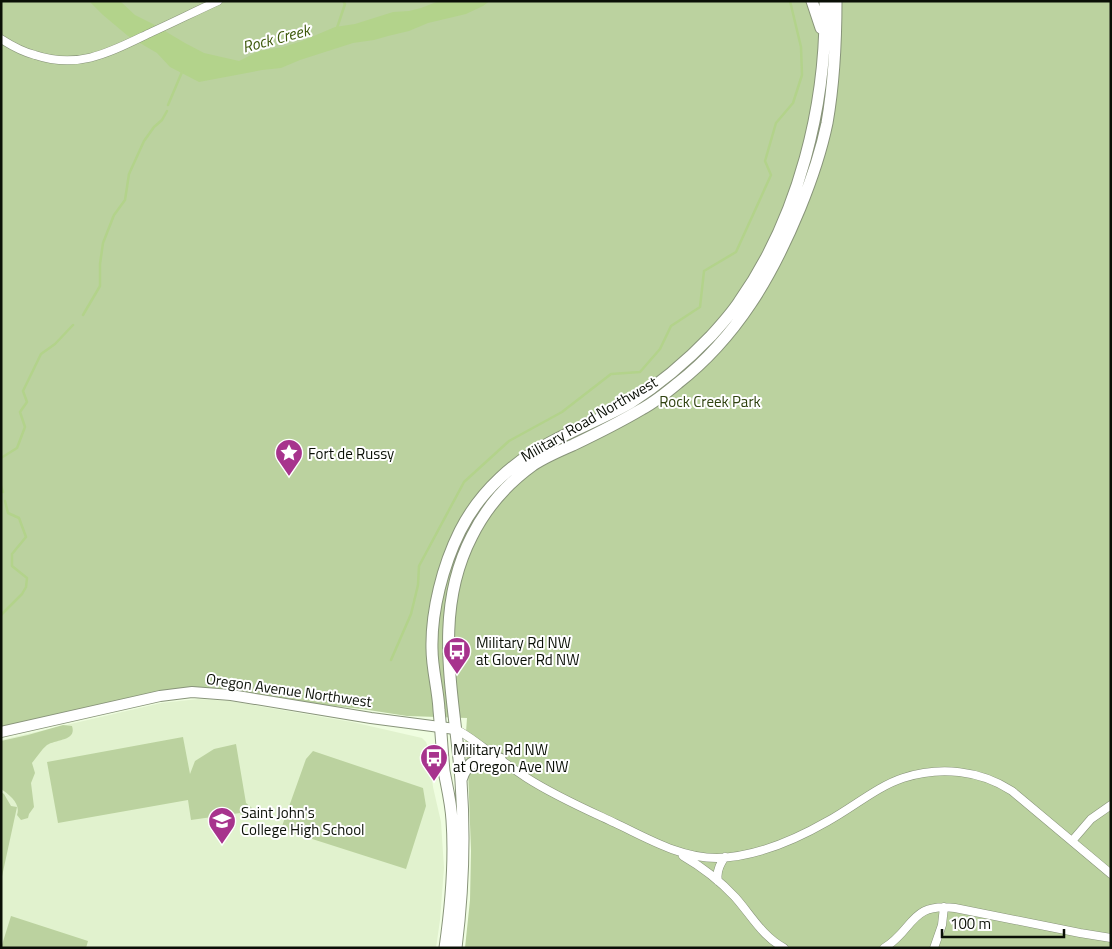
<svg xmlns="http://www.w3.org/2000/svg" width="1112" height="949" font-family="'Titillium Web',sans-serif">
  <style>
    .built { fill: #e1f2ce }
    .green { fill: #bbd29f }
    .water { fill: #b3d38b }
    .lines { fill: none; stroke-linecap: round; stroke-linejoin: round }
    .stream { stroke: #b3d38b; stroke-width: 2.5 }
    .street-casing { stroke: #88947a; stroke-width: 9 }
    .secondary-casing { stroke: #88947a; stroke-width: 12 }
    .primary-casing { stroke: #88947a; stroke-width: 13 }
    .street { stroke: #fff; stroke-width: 8 }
    .secondary { stroke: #fff; stroke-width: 10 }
    .primary { stroke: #fff; stroke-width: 11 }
    .labels { text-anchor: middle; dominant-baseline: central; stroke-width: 4; stroke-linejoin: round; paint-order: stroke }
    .park-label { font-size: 15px; fill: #2f420f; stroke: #fff }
    .street-label { font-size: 15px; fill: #0a0f06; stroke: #fff }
    .poi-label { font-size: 15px; fill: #0a0f06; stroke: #fff; text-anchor: start }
    .water-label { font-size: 16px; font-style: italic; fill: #3d580a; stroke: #fff }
  </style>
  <rect width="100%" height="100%" fill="#effde0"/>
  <!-- built -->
  <path class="built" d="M198 699 230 701 352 722 422 738 426 742 428 747 433 787 441 822 444 868 440 920 436 948H1V740L161 703Z"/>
  <!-- green -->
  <path class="green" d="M1 1H1111V948H465L470 900 471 851 468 770 465 747 467 718 407 716 362 709 325 705 223 690 1 729Z
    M63 725 72 726C77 741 56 739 47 745 41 750 37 757 32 763L35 773 31 783 34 807 29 814 28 818 21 820 17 815C21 804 10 795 1 789V741L28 735Z
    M183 737 190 774 195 761 214 749 236 744 246 803 252 808 250 816H243L240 813 191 820 188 800 58 823 47 762Z
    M313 751 423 788 426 806 406 869 281 829 306 759Z
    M1 792 4 794 11 806 17 807 1 881Z
    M11 916 88 941 86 948H1Z"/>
  <!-- water -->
  <path class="water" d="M89 1H120L135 15 153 24 185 43 204 53 239 61 259 51 283 47 302 41 335 27 355 24 393 12 409 11 421 8 439 1H490L483 6 466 14 428 23 409 31 388 36 374 40 353 43 300 60 281 68 262 70 199 82 170 67 157 53 128 36 103 15Z"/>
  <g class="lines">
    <!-- stream -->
    <path class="stream" d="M337 28 345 4 343 1
      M168 105 182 72
      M83 315 100 286V264L103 243 114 215 125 200 129 174 144 141 154 127 162 120 167 111
      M1 458 17 448 25 427 20 412 27 402 23 391 41 354 55 344 73 325
      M1 486 3 492
      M1 615 22 594 26 587 27 578 12 566V554L26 537 19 518 8 513 5 501
      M391 660 411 614 418 585 419 566 464 482 509 441 562 412 611 374 640 372 660 349 671 326 700 307 704 271 736 252 771 175 765 161 776 123 793 103 802 75 801 47 790 1"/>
    <defs>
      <path id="street" d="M1 39C12 46 23 52 35 55 80 70 112 51 152 32 174 22 196 11 218 1
        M455 729C466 734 474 741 484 748 498 758 512 768 527 778 555 796 585 809 615 823 647 838 680 858 717 858 756 857 795 840 828 821 852 808 878 786 903 778 940 766 980 770 1012 791L1111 874
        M1072 841 1091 819 1111 805
        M683 856C702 867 720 881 735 897 751 915 762 936 784 948
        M718 881C716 872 719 865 725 857
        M884 948C914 930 910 902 955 908L1080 933 1111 938
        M934 948 942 925 944 907"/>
      <path id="secondary" d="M1 732 160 696 192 692 231 695 371 718 455 729"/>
      <path id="primary" d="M812 1 821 28
        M461 780C467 759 482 757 500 759
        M445 948C451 906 455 862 452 820 451 803 447 787 444 771 442 750 441 730 439 710 438 689 432 669 432 649 431 611 443 565 460 531 480 491 515 460 555 440 580 427 606 417 630 403 660 384 686 362 711 336 721 325 731 314 739 302 799 217 827 104 825 1
        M456 948C463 892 465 837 461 781 455 698 431 615 472 536 486 508 508 483 533 465 545 457 559 451 573 445 596 434 620 422 642 409 655 402 666 393 678 383 737 337 772 276 800 208 811 181 821 152 827 123 834 83 836 42 836 1"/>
    </defs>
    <!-- street casing -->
    <use href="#street" class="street-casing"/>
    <!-- secondary casing -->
    <use href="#secondary" class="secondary-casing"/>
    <!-- primary casing -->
    <use href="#primary" class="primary-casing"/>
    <!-- street -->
    <use href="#street" class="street"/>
    <!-- secondary -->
    <use href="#secondary" class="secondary"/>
    <!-- primary -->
    <use href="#primary" class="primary"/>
  </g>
  <!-- icons -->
  <defs>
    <symbol id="sight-pin" viewBox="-11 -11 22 30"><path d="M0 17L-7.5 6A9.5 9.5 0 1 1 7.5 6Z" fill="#a7338d" stroke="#fff"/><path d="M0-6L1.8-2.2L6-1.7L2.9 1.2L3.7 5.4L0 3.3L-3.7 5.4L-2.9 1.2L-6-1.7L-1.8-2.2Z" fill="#fff"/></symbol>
    <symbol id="bus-pin" viewBox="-11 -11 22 30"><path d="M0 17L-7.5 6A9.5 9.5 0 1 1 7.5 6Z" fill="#a7338d" stroke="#fff"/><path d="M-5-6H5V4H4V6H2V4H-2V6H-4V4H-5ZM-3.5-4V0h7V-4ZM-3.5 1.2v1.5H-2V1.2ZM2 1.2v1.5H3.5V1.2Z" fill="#fff"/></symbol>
    <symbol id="school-pin" viewBox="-11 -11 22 30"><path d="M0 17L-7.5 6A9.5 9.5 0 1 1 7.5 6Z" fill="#a7338d" stroke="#fff"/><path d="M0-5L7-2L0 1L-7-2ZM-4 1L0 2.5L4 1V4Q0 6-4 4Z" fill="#fff"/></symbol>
  </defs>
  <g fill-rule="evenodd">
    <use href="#sight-pin" x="273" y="437" width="32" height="43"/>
    <use href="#bus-pin" x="441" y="635" width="32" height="43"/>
    <use href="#bus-pin" x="418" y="742" width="32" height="43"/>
    <use href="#school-pin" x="206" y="805" width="32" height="43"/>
  </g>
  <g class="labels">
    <!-- park labels -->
    <g class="park-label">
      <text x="710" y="401">Rock Creek Park</text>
    </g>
    <!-- street labels -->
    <g class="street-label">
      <text transform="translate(589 419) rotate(-30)">Military Road Northwest</text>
      <text transform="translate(289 690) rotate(8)">Oregon Avenue Northwest</text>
    </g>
    <!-- poi labels -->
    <g class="poi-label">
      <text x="308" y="453">Fort de Russy</text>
      <text x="476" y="642">Military Rd NW<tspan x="476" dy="17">at Glover Rd NW</tspan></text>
      <text x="453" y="749">Military Rd NW<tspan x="453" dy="17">at Oregon Ave NW</tspan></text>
      <text x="241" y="812">Saint John's<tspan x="241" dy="17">College High School</tspan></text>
    </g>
    <!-- water labels -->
    <g class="water-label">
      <text transform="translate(276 38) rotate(-15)">Rock Creek</text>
    </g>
  </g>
  <!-- border -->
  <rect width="1112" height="949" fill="none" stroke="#0a0f06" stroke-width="5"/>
  <!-- scale -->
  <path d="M942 929v8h122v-8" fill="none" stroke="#0a0f06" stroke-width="2.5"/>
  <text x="950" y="929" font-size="15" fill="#0a0f06" stroke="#ffffff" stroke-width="4" paint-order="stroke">100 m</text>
</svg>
